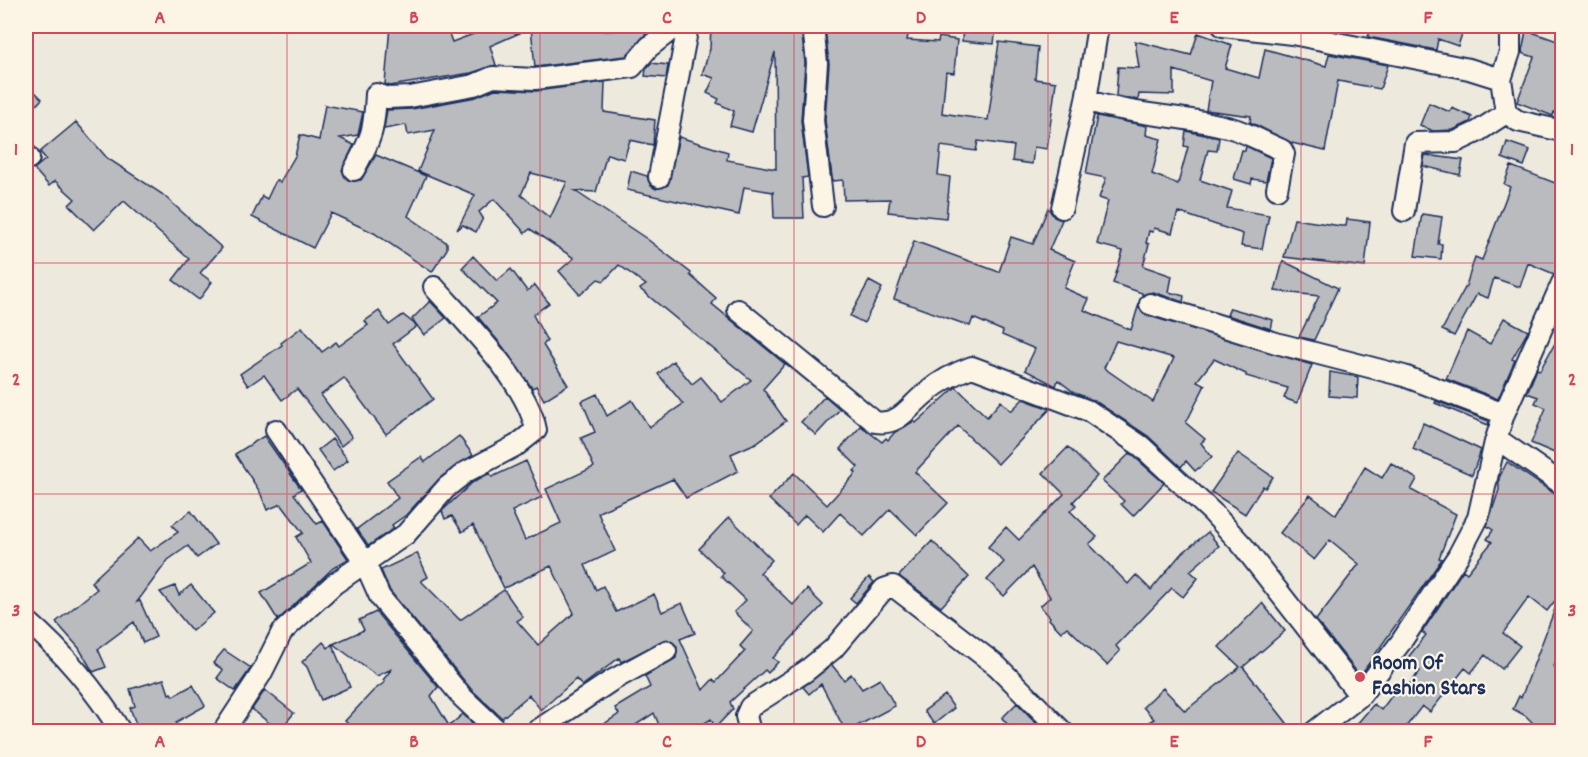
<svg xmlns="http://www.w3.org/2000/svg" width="1588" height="757" font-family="Dekko,sans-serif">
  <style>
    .building { fill: #babbbe; stroke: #1b2f5e; stroke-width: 1.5; fill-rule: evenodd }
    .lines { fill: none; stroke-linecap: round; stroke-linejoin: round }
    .minor-casing { stroke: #1b2f5e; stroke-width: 24 }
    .minor { stroke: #fcf5e5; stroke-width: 20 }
    .grid { fill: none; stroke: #d1495b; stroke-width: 1.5; stroke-opacity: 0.55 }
    .poi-dot { fill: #d1495b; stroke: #fcf5e5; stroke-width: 2 }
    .labels { text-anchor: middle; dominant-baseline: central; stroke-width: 4.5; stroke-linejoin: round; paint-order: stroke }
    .poi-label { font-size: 22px; font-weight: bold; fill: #1b2f5e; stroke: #fcf5e5; text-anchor: start }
    .neatline { fill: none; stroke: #d1495b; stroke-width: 2 }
    .grid-label { font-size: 20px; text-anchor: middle; font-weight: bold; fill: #d1495b }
  </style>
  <rect width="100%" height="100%" fill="#eee9dd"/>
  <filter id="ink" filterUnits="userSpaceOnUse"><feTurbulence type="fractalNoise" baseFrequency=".0167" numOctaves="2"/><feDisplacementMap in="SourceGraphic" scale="12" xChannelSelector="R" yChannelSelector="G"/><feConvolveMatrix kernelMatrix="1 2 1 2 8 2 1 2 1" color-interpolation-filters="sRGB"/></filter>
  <g filter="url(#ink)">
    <!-- building -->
    <path class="building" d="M390 26H446L452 42 495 26H550L568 27V30L603 28V31L646 29 645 35 626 56 535 67 531 28 490 46 496 65 471 73 390 86 385 84Z
      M711 26 801 27 805 63 801 121 808 177 802 178 804 218H774L773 192 744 187 739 215 627 190 631 171 647 176 651 186 656 189 668 185 679 137 728 152 727 160 776 169 775 52 752 132 730 126 734 111 717 103 719 99 707 93 714 78 702 74 710 49Z
      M845 26 909 30 907 40 938 42 939 37 957 40 954 73 946 72 942 113 988 120 999 42 1038 47 1035 79 1056 82 1047 149 1034 147 1032 164 1012 161 1014 146 978 141 976 151 941 146 938 175 950 177 946 218 888 212 890 199 844 200 843 180 833 181 832 177 825 120 829 64 825 28 845 30Z
      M963 26H996L994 44 962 41Z
      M1372 26H1457L1464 28 1458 46 1438 39 1436 50 1368 37Z
      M1526 30 1563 43V115L1554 112 1553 116 1517 102 1534 57 1522 53Z
      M1198 33 1232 45 1225 68 1259 78 1265 49 1326 66 1329 54 1388 65 1380 89 1338 81 1325 151 1292 143 1250 122 1251 116 1206 110 1211 81 1174 70V95L1139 94 1138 100 1116 96 1118 67 1139 68 1135 41 1191 55Z
      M651 63 668 65 666 78 645 76 646 69Z
      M605 82 604 112 655 120 653 145 630 140 624 159 607 154 596 192 575 191 647 239 691 273 690 275 716 298 712 304 785 364 763 389 786 421 756 443 731 454 738 471 686 498 673 479 601 511 598 513 615 551 585 565 596 590 603 586 616 612 654 594 662 612 682 603 695 633 680 639 703 690 713 679 716 682 745 651 740 646 753 631 734 612 746 600 721 576 724 573 699 549 729 517 772 560 760 573 793 605 807 589 823 605 773 658 778 662 768 673 765 670 730 702 733 709 715 728 711 719 692 731 687 723 662 732 654 713 625 732H592L619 714 615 708 650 687 645 676 676 658 677 646 667 639 621 662 619 658 582 686 576 679 541 710 529 695 502 718 471 689 390 591 381 570 417 553 428 577 421 581 460 620 504 590 523 617 517 621 538 645 574 613 551 566 504 588 473 525 462 532 452 516 445 519 442 511 473 482 490 473 492 477 526 461 542 497 512 511 525 540 561 523 546 489 594 467 581 438 595 432 582 401 597 394 607 416 632 400 649 427 683 404 658 374 673 361 692 384 701 377 722 402 751 380 640 289 646 285 619 265 604 281 598 279 580 295 559 271 574 258 530 229 525 233 494 199 479 212 483 218 476 232 463 225 457 230 475 195 418 171 435 130 408 135 406 125 384 129 387 110 412 109 476 97 495 89 536 91ZM531 173 567 182 550 218 521 195Z
      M26 83 42 99 26 116Z
      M1429 103 1450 112 1452 108 1472 117 1470 122 1453 130 1433 131 1420 125Z
      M325 105 363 112 358 135 340 138 354 145 342 170 348 180H361L376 155 426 176 408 216 447 243V249L432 272 374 233 331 213 313 248 252 217 262 196 267 199 276 180 280 182 295 156 300 135 319 140Z
      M1097 116 1147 126 1146 135 1161 139 1152 174 1178 184 1188 147 1184 146 1186 131 1219 138 1217 151 1208 150 1200 180 1232 191 1227 208 1269 215 1262 249 1241 246 1243 234 1178 212 1172 233 1154 228 1153 232 1149 231 1146 243 1149 244 1143 266 1172 276 1169 292 1184 296 1183 302 1153 292 1142 295V293L1113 283 1123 251 1097 244 1108 201 1099 198 1106 178 1086 174Z
      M76 122 107 158 162 194 222 248 200 273 212 282 199 300 173 280 189 259 124 201 94 230 69 205 75 199 55 181 49 186 34 169 46 159 40 152Z
      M1507 142 1530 150 1524 166 1502 158Z
      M1246 146 1271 158 1266 181 1252 179 1251 184 1234 179 1242 150 1245 151Z
      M1425 155 1463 160 1460 175 1423 166Z
      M1511 166 1563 186V255L1554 274 1528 263 1520 287 1494 278 1488 298 1477 294 1454 336 1442 330 1466 286 1475 257 1482 260 1510 187 1504 184Z
      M1048 208 1054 217 1062 220 1049 250 1075 261 1064 288 1089 299 1084 310 1131 330 1138 307 1146 315 1312 365 1297 403 1284 398 1288 388 1246 376V374L1214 359 1197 381 1205 385 1186 423 1205 439 1201 443 1212 457 1195 471 1186 461 1181 467 1148 436 1095 401 1075 393 1058 380 1056 386 1025 370 1035 349 1002 335 1003 331 973 318 970 326 894 299 914 241 999 272 1011 237 1033 244ZM1116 341 1174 358 1153 402 1104 368Z
      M1422 214 1442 217 1438 244H1442L1441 259 1415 256Z
      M1294 219 1341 226H1346L1347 219 1370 222 1365 267 1284 257Z
      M473 256 497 281 511 269 527 291 535 285 549 303 533 315 547 341 543 345 568 385 544 400 536 386 532 388 503 347 478 317 497 303 462 268Z
      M1283 261 1338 288 1314 340 1299 337 1319 296 1275 291Z
      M869 281 882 288 864 323 850 316Z
      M430 301 446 318 424 335 412 319Z
      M1230 308 1273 320 1271 329 1227 315Z
      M379 311 389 325 403 315 417 326 393 344 433 399 386 434 344 378 321 395 352 437 341 446 297 389 282 400 264 375 248 386 240 374 282 345 281 343 302 327 322 352 336 342 339 346 368 325 365 321Z
      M1504 318 1528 331 1512 359 1515 360 1498 399 1446 379 1467 331 1490 344Z
      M1563 329V470L1555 464 1559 455 1531 443 1546 408 1535 403 1538 397 1527 393 1537 369 1540 370Z
      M1330 372 1358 377 1357 398 1329 396Z
      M956 387 987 417 1001 401 1011 411 1023 399 1050 409 998 464 958 426 915 472 948 503 917 535 890 509 864 536 840 513 823 532 805 515 796 525 769 499 794 473 827 505 856 473 854 471 858 467 840 449 861 426 882 442 886 438 888 440 895 432 914 421 916 423Z
      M825 396 840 409 816 435 801 422Z
      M1436 401 1489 421 1488 425 1435 403Z
      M1423 423 1481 450 1472 475 1413 449Z
      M264 436 301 489 294 494 317 524 323 521 348 559 333 568 278 620 261 593 311 563 296 537 303 533 281 504 267 510 260 492 235 454Z
      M459 436 473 455 440 478 406 515 392 525 394 528 368 546 357 529 398 498 387 481 421 457 425 462Z
      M332 439 348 460 333 471 318 450Z
      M1068 447 1097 476 1073 502 1076 505 1070 511 1097 537 1089 544 1128 584 1136 575 1151 590 1180 555 1208 532 1219 546 1190 571 1198 578 1183 597 1172 588 1116 646 1120 651 1107 665 1067 627 1061 632 1049 619 1050 617 1040 606 1050 597 1032 567 1004 596 987 580 1004 562 988 547 1006 527 1019 540 1064 494 1043 473Z
      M1130 453 1164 483 1133 516 1121 504 1124 501 1102 481Z
      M1238 453 1273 477 1265 488 1263 486 1245 514 1211 492Z
      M1507 462 1555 494 1563 496V654L1553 666 1563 675V732H1542L1526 716 1513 709 1519 696 1521 698 1561 593 1547 611 1529 597 1503 633 1520 646 1502 669 1485 655 1471 673 1465 668 1430 712 1422 706 1402 732H1350L1374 704 1381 710 1397 689 1402 693 1420 671 1406 660 1426 635 1422 632 1463 570 1467 573 1492 542 1487 539 1493 530 1487 526 1499 490V478Z
      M1391 463 1417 479 1411 490 1456 514 1439 558 1442 559 1360 676 1316 620 1359 564 1330 540 1314 560 1280 533 1310 495 1336 515 1365 467 1382 478Z
      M191 511 216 544 197 558 188 546 168 560 137 602 140 601 156 637 143 643 134 622 98 649 106 667 93 672 79 648 56 622 97 589 91 582 138 538 150 551 178 532 172 525Z
      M932 541 969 577 941 607 899 576Z
      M869 577 874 582 856 603 850 598Z
      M191 585 214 613 192 631 160 592 175 586 179 595Z
      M1262 603 1285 631 1243 667 1287 723 1276 732H1131L1154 719 1143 707 1163 688 1185 711 1240 667 1219 647Z
      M376 612 438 687 431 696 449 726 463 714 481 732H356L345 721 373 691 385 682 383 680 392 669 377 676 333 644 364 630 359 620Z
      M323 642 328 648 332 644 350 687 321 700 307 667 302 662Z
      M224 650 251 668 235 691 217 678 223 670 213 663Z
      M832 665 844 680 851 674 862 689 880 679 895 706 846 732 821 684 809 694 803 687Z
      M164 679 169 694 171 693 173 696 193 685 205 706 176 722 180 732H139L130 708 135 706 130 689Z
      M265 690 294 713 279 731 252 709Z
      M945 695 954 708 934 724 924 711Z
      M1017 703 1024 710 1044 732H1014L1002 718Z"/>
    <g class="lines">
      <defs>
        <path id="minor" d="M813 26 817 63 813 120 823 206
          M1098 26 1086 100C1133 116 1183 115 1231 128 1248 133 1265 143 1282 150L1284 154 1277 189
          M1223 26 1292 34 1469 69 1501 79
          M1510 26V52L1501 79 1506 113 1518 121 1562 131
          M26 154 29 158
          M354 170C372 137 374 131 376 94L388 98 410 97 474 85 493 77 535 79 632 67 649 47 676 26
          M659 177 688 26
          M1062 208 1086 100
          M1404 211 1415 143 1456 142 1477 132 1506 113
          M1150 304 1276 343 1404 376 1504 414
          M738 310 875 422C900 426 908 407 926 393 940 381 955 373 972 367L1089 411 1141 446 1212 512 1243 546 1360 696
          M276 430 364 561 380 597 462 697 499 732
          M1495 442 1503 443 1562 484
          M26 620C62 651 96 691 121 732
          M223 732 261 674 282 632 334 584 406 534 447 487 466 472 517 445 536 430C527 382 466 323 434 287
          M535 732 611 681 666 651
          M750 732 746 716 750 707 806 671 833 649 884 589 893 586 997 666 1063 732
          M1314 732 1360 696 1401 642 1458 556 1478 518 1495 442 1504 414 1562 283"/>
      </defs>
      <!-- minor casing -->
      <use href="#minor" class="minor-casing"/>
      <!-- minor -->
      <use href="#minor" class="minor"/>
    </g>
  </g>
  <!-- grid -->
  <path class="grid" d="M287 26V732M540 26V732M794 26V732M1048 26V732M1301 26V732M26 263H1562M26 494H1562"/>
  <!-- markers -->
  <circle class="poi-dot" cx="1360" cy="677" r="6"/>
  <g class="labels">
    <!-- poi labels -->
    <g class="poi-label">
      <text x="1372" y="664">Room Of<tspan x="1372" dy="25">Fashion Stars</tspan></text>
    </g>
  </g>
  <!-- margin -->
  <rect width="1588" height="757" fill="none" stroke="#fcf5e5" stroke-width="66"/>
  <rect x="33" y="33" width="1522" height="691" class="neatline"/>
  <g class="grid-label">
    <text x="160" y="23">A</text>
    <text x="414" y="23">B</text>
    <text x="667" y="23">C</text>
    <text x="921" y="23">D</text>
    <text x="1174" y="23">E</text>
    <text x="1428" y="23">F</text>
    <text x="16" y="155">1</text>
    <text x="1572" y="155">1</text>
    <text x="16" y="385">2</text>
    <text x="1572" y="385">2</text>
    <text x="16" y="616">3</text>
    <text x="1572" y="616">3</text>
    <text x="160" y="747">A</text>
    <text x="414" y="747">B</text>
    <text x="667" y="747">C</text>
    <text x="921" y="747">D</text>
    <text x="1174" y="747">E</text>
    <text x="1428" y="747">F</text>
  </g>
</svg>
